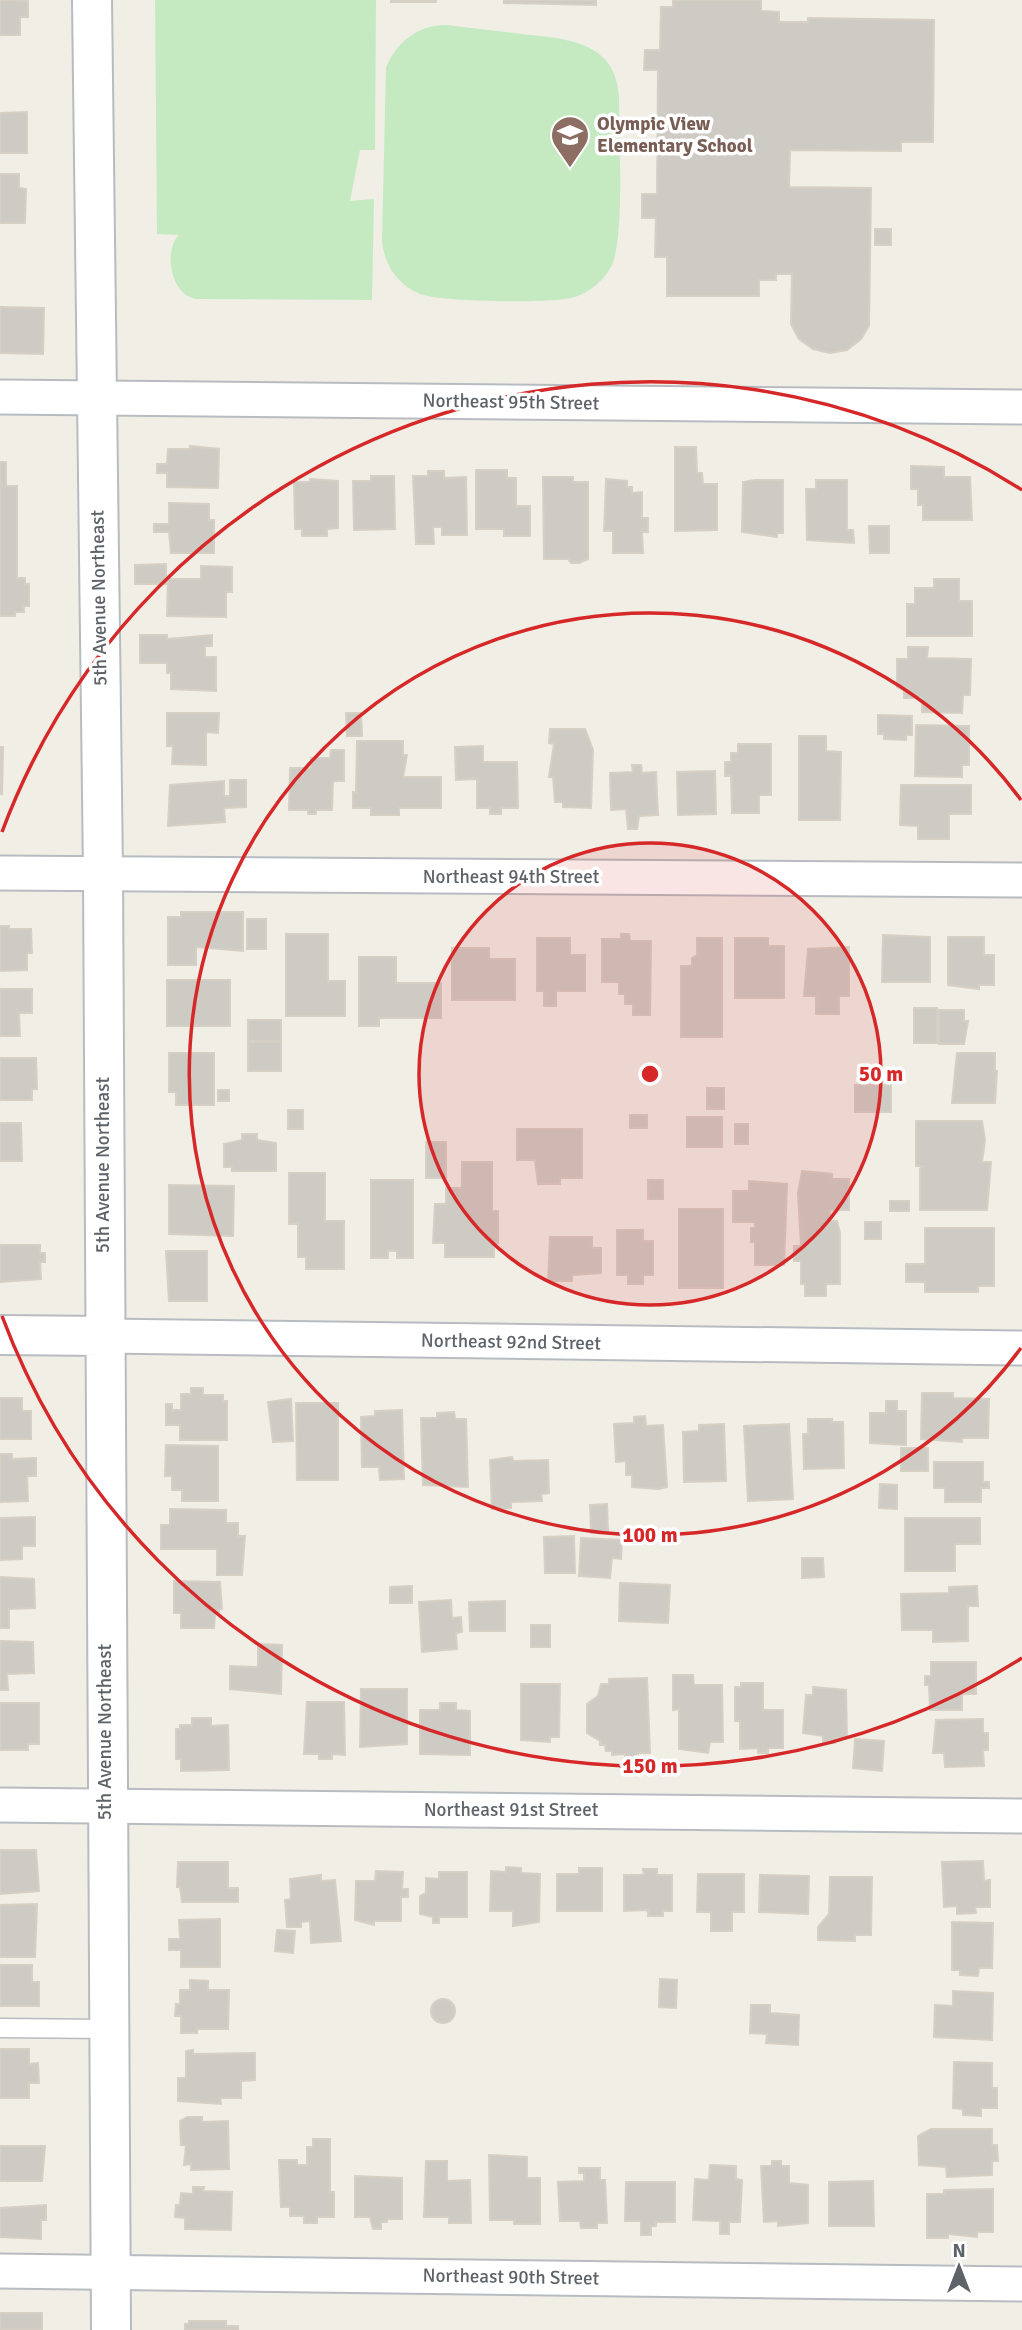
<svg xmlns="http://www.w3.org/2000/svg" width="1022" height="2330" font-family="Signika,sans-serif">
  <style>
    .green { fill: #c5eac1 }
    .building { fill: #cecbc5; stroke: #d6cfc4; stroke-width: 2 }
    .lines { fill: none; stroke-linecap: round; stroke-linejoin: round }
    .lane-casing { stroke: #b8bcc0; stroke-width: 21 }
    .street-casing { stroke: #b8bcc0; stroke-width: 37 }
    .secondary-casing { stroke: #b7bcc1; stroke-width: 42 }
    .lane { stroke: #fff; stroke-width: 18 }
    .street { stroke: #fff; stroke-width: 33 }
    .secondary { stroke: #fff; stroke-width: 38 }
    .ring { fill: none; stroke: #d62828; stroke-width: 3.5 }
    .labels { text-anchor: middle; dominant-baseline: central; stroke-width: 7; stroke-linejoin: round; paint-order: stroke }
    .education-label { font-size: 19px; font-weight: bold; fill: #785e54; stroke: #fff; text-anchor: start }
    .street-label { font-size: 19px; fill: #5d6368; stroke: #fff }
    .centre { fill: #d62828; stroke: #fff; stroke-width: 3.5 }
    .ring-label { font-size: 21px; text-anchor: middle; font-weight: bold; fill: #d62828; stroke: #fff; stroke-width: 7; stroke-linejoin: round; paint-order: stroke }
  </style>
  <rect width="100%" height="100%" fill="#f1eee6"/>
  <!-- green -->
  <path class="green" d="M155 0H376L375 150H360L350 201 374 199 372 300 196 299C169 294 164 249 179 235L157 234Z
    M446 25C471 28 496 31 522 34 565 39 616 40 619 97 619 132 625 242 611 267 603 281 590 292 575 297 555 304 439 302 420 294 397 284 384 265 382 240L386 68C396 42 418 25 446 25Z"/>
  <!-- building -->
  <path class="building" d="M0 0 28 1V17H20V35H0Z
    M391 0H436V2H391Z
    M504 0H596V5L504 3Z
    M673 0H761V11L779 12V22H808V18L934 20 933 142H901V151L790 150 789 187 871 188 869 326 861 339 847 350 830 353 813 349 799 339 791 324 792 274H776V280H759V296H667V257H655L656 218H642V194H657L658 70H644L645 50H660L661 7H673Z
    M27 112V153H0V113Z
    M0 174H19V188L26 189 25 223H0Z
    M875 229H891V245H875Z
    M0 307 44 308 43 354 0 353Z
    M190 446 219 449 218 488 167 487V473H157V464H167L168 449H190Z
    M675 447H696L697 473H702L703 484H717V530L675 531Z
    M0 462H6V486H17V578H25V584H29V606H24V612H15V616H0Z
    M911 466 944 467V477H970L972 520H923V505H918V489H911Z
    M476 470H507V478H516V506H530V536H504V529H476Z
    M428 471H444V478L466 477 467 535H442V527H433L434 544H416L413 476H428Z
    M371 476H394L395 529 354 530 353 481H371Z
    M543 477H573V482H588V559L579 563H571L568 559H544Z
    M310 479 338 481V528L327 529V536H302V529H295L294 482H310Z
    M606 479 627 481V487H632V493L642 492V518H648V532H642L643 553H613V531H604Z
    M755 480H783V533H777V537L742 532 743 482Z
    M816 480H847V530H853L854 543 807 540 806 489H816Z
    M169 503 209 504V520H214V553H171L169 532H154V524H169Z
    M869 526H889V553H870Z
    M166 564V584H135V565Z
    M201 566 232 567V592H226V617L167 616 168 579H201Z
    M934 579H959V601H972V636H907V604H915V588H934Z
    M140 635H167V639L212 635V646H205V657H216V691L171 689V673H167V663H140Z
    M908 647H928L927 658 971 659 970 695H963L962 713 922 712V698H904V690L897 687V659H908Z
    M167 713H219L218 733 206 732V765L172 764 173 746H167Z
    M346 713H361L362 736H347Z
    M878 715 912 716V735H906V740L884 739V734H878Z
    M916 725 969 726V765H962V777L915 776Z
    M550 729H585L593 750 591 808 563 807V802H555L553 777H549L554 744 549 743Z
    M799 736H826V751L841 752 840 820H799Z
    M357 741H403V755H407L403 777H441V808H399V815H371V808H353V792H356Z
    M738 744H771V795H759V813H732L731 776H725V762H731V753H738Z
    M483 746V762H517L518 808H501V814H490V808H477V779L456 780 455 747Z
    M0 747H3L2 794H0Z
    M331 750H344V781H333L332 810H316V814H308V810H289L290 768H311V758H330Z
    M632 765H641L642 773 656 772 658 815 639 816 637 829H628L626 809 611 810 610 773 633 772Z
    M715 771 716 814 678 815 677 772Z
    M230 780H246V807L224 808 225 822 168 826 170 785 224 781V796H230Z
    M901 785H971V814H949V839H918V826L900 825Z
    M181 912H243V951L196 947V965H168V917H181Z
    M247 919H266V949H247Z
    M0 926H9V929H31L32 953H27V970L0 971Z
    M286 934H328V981H345V1016H286Z
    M621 934H629L630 941H651L650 1015H633V1004H625V994H619V982H602V939H621Z
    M883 935 930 937V982H882Z
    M948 937H984V955H994V985H979V989L948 985Z
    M537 938H570V955H585V991H556V1006H544V991H537Z
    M697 938H722V1037H681V966H692V958L697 955Z
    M735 938H768V946H784V998H735Z
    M849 947V996H839V1014H816V996H804L808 949Z
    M452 948H489V959H515V1000H452Z
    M359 957H396V983H441V1018H379V1026H359Z
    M167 980H230V1026H167Z
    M0 989H32V1013H19L20 1036H0Z
    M914 1008H937V1043H914Z
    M939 1010H964V1021H968L964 1044H939Z
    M248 1020H281V1041H248Z
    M248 1042H281V1071H248Z
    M169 1053H214V1105H176V1092H169Z
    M957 1053H995V1071H997L995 1103H952Z
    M0 1058H36L37 1089H32V1100H0Z
    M855 1085H891V1112H855Z
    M707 1088H724V1109H707Z
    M218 1090H229V1101H218Z
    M288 1110H303V1129H288Z
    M630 1115H647V1128H630Z
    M687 1117H722V1147H687Z
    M916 1121H982L985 1140 982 1162H991L987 1210H920V1169L923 1166H916Z
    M0 1123H21L22 1161H0Z
    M735 1124H748V1144H735Z
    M517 1129H582V1178H560V1184H538L535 1160H517Z
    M242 1134H257V1140L276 1143V1171H232V1167H224V1144L242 1140Z
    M426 1142H446V1178H426Z
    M462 1162H492V1211H498V1243H494V1257H445V1243H433L435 1204H446V1188H462Z
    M802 1171 832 1174V1179H849V1210H830V1221H837L840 1233V1284H826V1296H805V1284H801V1261H794V1246H801L798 1193Z
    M289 1173H325V1221H344V1269H306V1257H298V1224H289Z
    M371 1180H413V1258H397V1251H388V1258H371Z
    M648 1180H663V1199H648Z
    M749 1181 787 1184 784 1265H755V1242H751V1228H755V1222H733V1191H749Z
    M169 1185 234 1186 233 1236 169 1234Z
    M890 1201H909V1211H890Z
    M679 1209H723V1288H679Z
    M865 1222H881V1239H865Z
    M925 1228H994V1286H978V1292H925V1282H906V1264H925Z
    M617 1230H643V1241H653V1275H643V1284H628V1275H617Z
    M550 1237H592V1248H601V1273L572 1275V1281H548Z
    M0 1245H40V1253H45V1262H40L41 1279 0 1282Z
    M166 1251H207V1301H169Z
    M191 1388H203V1395H223V1401H227V1440H180V1425H166V1404H172V1410H181V1394H191Z
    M922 1393H953V1398L989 1399 988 1438H962V1442L921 1439Z
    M0 1398H22V1411H31V1439H0Z
    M291 1399 293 1441 273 1442 268 1402Z
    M886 1401H897V1411H906V1445L870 1443V1413H886Z
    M296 1403H338V1480H297Z
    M402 1410 404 1479 380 1480 379 1467H362L361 1417 375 1416V1411Z
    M454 1412 455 1419H466L468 1487 423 1485 421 1418H437V1413Z
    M645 1416 646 1426 663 1425 667 1487 659 1489 632 1487V1475H626V1461L616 1462 614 1424 634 1423V1417Z
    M808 1419H832V1422H843L844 1468 804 1469 803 1434H808Z
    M724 1424 726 1481 684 1482 683 1432 699 1431V1425Z
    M789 1424 793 1499 748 1501 744 1426Z
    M166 1445 218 1446V1501H182V1490H172V1476H165Z
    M901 1448H928V1471H901Z
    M0 1454H12V1459L36 1458V1476H27L28 1501 0 1502Z
    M512 1457 513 1461 548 1460 549 1493 541 1494 542 1501 511 1502V1508L492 1509 490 1460Z
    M934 1462H983V1482H989V1488H981V1502H945V1488H934Z
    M880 1484 897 1485V1509L879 1508Z
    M607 1504 608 1532 591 1533 590 1505Z
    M170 1509 226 1510V1523H238V1536H245L242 1575H217V1549H161V1525H170Z
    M35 1517V1546H22V1559L0 1560V1518Z
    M905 1518H980V1544H955V1571H905Z
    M574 1536 575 1573H545L544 1537Z
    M581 1538 622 1540 621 1559 612 1558 610 1578 579 1576Z
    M802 1558H823L824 1577 802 1578Z
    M0 1577 34 1579 35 1608 9 1609V1628H0Z
    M174 1581 220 1582 222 1609H219V1614H215L214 1628H181V1613H174Z
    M620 1583 670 1585 668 1623 619 1621Z
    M412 1586V1603H390V1587Z
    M977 1586 978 1606H968V1641L933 1642V1630H902L901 1594 949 1593V1587Z
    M451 1600 452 1618 461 1617 462 1632 456 1633 457 1649 422 1652 419 1602Z
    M505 1601V1631H470L469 1602Z
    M531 1625H550V1647H531Z
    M0 1641 33 1642 34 1673 7 1674 8 1690H0Z
    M258 1644 282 1645 281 1694 230 1689V1666L258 1667Z
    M931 1662H976V1694H962V1710H930L929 1685H925V1676H931Z
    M673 1675H693L694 1685H722L723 1742H710L708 1753 679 1749V1709L673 1710Z
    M647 1678 650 1753H638V1760L625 1761V1754L612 1755V1751H606L605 1745H600V1741L587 1733V1704L598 1696 601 1684H609V1679Z
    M741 1683H763V1710H783V1748H768V1753H758V1748L740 1749V1721H735V1687H741Z
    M521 1684H560L559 1737H550V1742L521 1740Z
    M813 1687 846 1690 847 1738H835V1743H823V1736L803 1733 806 1695H813Z
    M361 1689H407V1744L360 1747Z
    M307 1702H344L345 1755 332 1754V1759H319V1754H304Z
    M0 1703H39V1744H28V1750H0Z
    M440 1703H456V1710L470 1711V1755L420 1754V1710H440Z
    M192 1718H211V1726L228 1725 229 1770 181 1771V1759H176V1729H180V1725H192Z
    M983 1719V1733H988V1750H983L984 1766 945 1767 944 1753H933L936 1720Z
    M855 1739 884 1741 882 1771 853 1768Z
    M0 1850H36L39 1891 0 1894Z
    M983 1861 984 1881 990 1880V1907H975L976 1913 957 1914V1906L944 1907 942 1862Z
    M178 1862H228V1888H238V1902H182L180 1887H177Z
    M506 1867 521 1868V1873L540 1874 539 1922 513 1926V1911H490L491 1871 506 1872Z
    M579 1868H602V1911H557V1874H579Z
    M643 1869H657V1875H672V1911H663V1916H648V1910L624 1911V1875H644Z
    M376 1871 403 1872 402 1889H408V1897H401V1921H374V1925L355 1920 356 1881H375Z
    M439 1872H467V1917H439V1923H433V1917L420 1914V1896L426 1893V1878L439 1879Z
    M698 1874H744V1912H732V1931H711V1912H697Z
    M321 1875V1881L335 1880 341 1941 311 1943 310 1921 301 1922V1927H287L285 1900 291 1899 290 1879Z
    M760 1875 809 1876 808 1914 759 1912Z
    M830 1877H872L871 1935H855V1941L818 1940V1927L829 1914Z
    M37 1904 35 1957H0V1905Z
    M220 1919V1967H181V1950H169V1939H180L179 1920Z
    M952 1922 993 1923 992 1968H979L978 1976 960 1975V1970H952Z
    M277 1930 295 1931 293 1953 275 1951Z
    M0 1965H32V1982H39V2006H0Z
    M660 1979 677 1980 676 2008 659 2007Z
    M190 1980 208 1981V1990H229L228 2029H197V2033H181V2016H175L176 2004H180V1990H190Z
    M953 1991 993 1993 992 2040 934 2037 935 2005 953 2006Z
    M431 2011a12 12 0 1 1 24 0a12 12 0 1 1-24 0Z
    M751 2005H770V2013L799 2015 798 2045 766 2043 767 2034 750 2033Z
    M0 2049H29V2064L38 2063 39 2083H29V2098H0Z
    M193 2050V2054L255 2053V2080L241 2081V2098H220L221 2104 178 2101V2078H186V2051Z
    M954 2062 992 2063V2088H997V2108H981V2116L963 2115V2109L953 2108Z
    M187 2117H202V2122L228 2121 229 2169 191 2170V2164L184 2165 186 2145H181L180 2121Z
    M931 2129H992V2145H997L998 2161H992V2175L947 2177 946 2167 919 2165 918 2136Z
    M313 2139H330V2192H334V2217H317V2223H304V2216H290V2207H281L279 2160H297V2165H307V2147H313Z
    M0 2146H45L42 2181H0Z
    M489 2155 527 2157V2178H540V2224H514V2220H490Z
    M426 2161H447V2181L470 2180 471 2223H449V2217H424Z
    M772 2161H781V2166H789V2183L808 2185V2223L778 2226V2221L764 2222 761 2166H772Z
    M710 2165 736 2166V2179L742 2180 740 2222H729V2234H720V2221L693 2220 695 2179 709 2180Z
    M579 2168H600V2180H605L607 2223H597V2228H581L580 2221H560L558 2182 584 2181V2173H579Z
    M355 2176 402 2178V2219H387V2222H381V2229H373L370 2217H355Z
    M873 2181 874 2226H829V2182Z
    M626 2182H675V2222H656V2226H651V2235H641V2221H625Z
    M193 2187H204L203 2191 232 2192 231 2230 185 2229V2218L175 2217 176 2205H180L181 2193 193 2194Z
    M993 2189V2232H977V2237L948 2234V2238H927V2194H944V2190Z
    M46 2205V2220H41V2239L0 2237V2208Z
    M0 2313H42V2330H0Z
    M189 2321H226V2326H238V2330H185V2324H189Z"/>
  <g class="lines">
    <defs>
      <path id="lane" d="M0 2028 108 2029"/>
      <path id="street" d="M0 397 1022 407
        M0 873 1022 880
        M104 1336 1022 1348
        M0 1805 1022 1816
        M0 2271 1022 2284"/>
      <path id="secondary" d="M92 0 103 873 111 2330
        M0 1335 104 1336"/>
    </defs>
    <!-- lane casing -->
    <use href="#lane" class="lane-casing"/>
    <!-- street casing -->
    <use href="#street" class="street-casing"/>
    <!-- secondary casing -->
    <use href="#secondary" class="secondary-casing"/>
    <!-- lane -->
    <use href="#lane" class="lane"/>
    <!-- street -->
    <use href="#street" class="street"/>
    <!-- secondary -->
    <use href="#secondary" class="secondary"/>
  </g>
  <!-- distance rings -->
  <circle cx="650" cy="1074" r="231" fill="#d62828" fill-opacity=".12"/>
  <g class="ring">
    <circle cx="650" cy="1074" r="231"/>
    <path d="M1021 1348A461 461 0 1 1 1021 800"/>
    <path d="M1022 1658A692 692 0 0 1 2 1316M2 832A692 692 0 0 1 1022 490"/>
  </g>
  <!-- icons -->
  <defs>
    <symbol id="school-pin" viewBox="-11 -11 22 30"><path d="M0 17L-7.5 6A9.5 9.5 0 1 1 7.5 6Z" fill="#8d6e63" stroke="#fff"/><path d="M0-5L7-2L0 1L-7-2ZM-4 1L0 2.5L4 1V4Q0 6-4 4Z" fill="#fff"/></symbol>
  </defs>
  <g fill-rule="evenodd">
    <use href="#school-pin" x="548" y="113" width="44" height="60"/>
  </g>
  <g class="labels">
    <!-- education labels -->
    <g class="education-label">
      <text x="597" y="124">Olympic View<tspan x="597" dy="22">Elementary School</tspan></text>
    </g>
    <!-- street labels -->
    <g class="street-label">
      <text transform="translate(511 402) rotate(1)">Northeast 95th Street</text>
      <text transform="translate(99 598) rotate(-91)">5th Avenue Northeast</text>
      <text x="511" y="877">Northeast 94th Street</text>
      <text transform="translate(103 1165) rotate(-90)">5th Avenue Northeast</text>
      <text transform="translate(511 1342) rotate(1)">Northeast 92nd Street</text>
      <text transform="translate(105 1732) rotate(-90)">5th Avenue Northeast</text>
      <text x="511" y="1810">Northeast 91st Street</text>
      <text transform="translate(511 2277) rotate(1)">Northeast 90th Street</text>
    </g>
  </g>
  <circle cx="650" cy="1074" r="10" class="centre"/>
  <g class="ring-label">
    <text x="881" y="1081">50 m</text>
    <text x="650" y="1542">100 m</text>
    <text x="650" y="1773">150 m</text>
  </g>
  <!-- north arrow -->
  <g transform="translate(959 2267)" stroke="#ffffff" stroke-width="5" paint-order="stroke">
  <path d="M0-5L12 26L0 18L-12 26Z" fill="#5d6368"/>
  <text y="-10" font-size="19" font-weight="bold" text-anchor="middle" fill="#5d6368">N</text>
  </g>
</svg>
